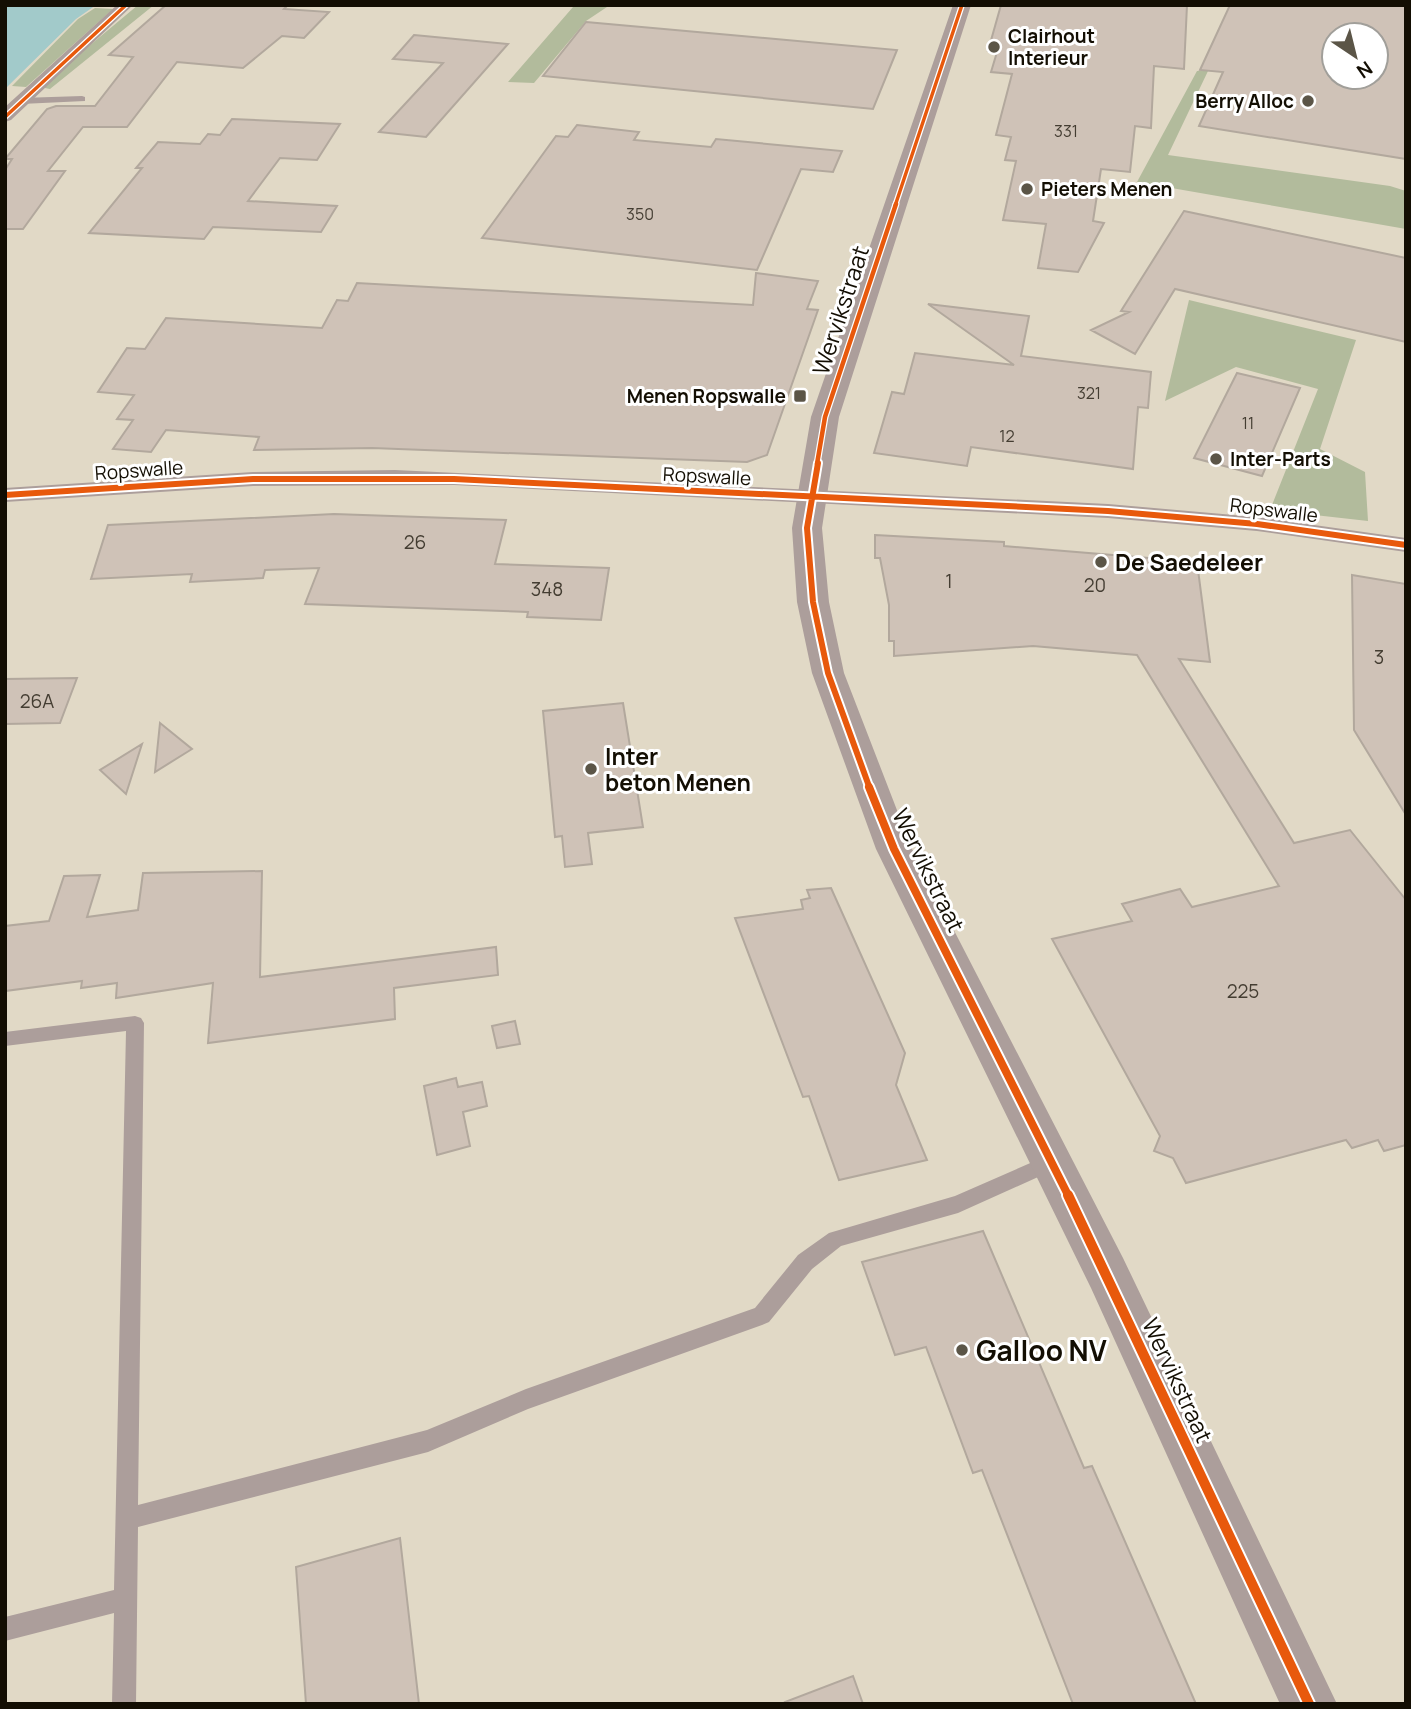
<svg xmlns="http://www.w3.org/2000/svg" width="1411" height="1709" font-family="Manrope,sans-serif">
  <style>
    .forest { fill: #b2bb9c }
    .water { fill: #a2caca }
    .building { fill: #cfc2b7; stroke: #b2a89d; stroke-width: 2; fill-rule: evenodd }
    .lines { fill: none; stroke-linecap: round; stroke-linejoin: round }
    .service { fill: #ac9e9b; fill-rule: evenodd }
    .minor { fill: #ac9e9b; fill-rule: evenodd }
    .tertiary { fill: #ac9e9b; fill-rule: evenodd }
    .cycleway-far4-casing { stroke: #fff; stroke-width: 6 }
    .cycleway-far3-casing { stroke: #fff; stroke-width: 7 }
    .cycleway-far2-casing { stroke: #fff; stroke-width: 10 }
    .cycleway-far1-casing { stroke: #fff; stroke-width: 12 }
    .cycleway-casing { stroke: #fff; stroke-width: 14 }
    .cycleway-far4 { stroke: #e8590c; stroke-width: 3.5 }
    .cycleway-far3 { stroke: #e8590c; stroke-width: 4.5 }
    .cycleway-far2 { stroke: #e8590c; stroke-width: 6 }
    .cycleway-far1 { stroke: #e8590c; stroke-width: 8 }
    .cycleway { stroke: #e8590c; stroke-width: 10 }
    .poi-dot { fill: #5b5547; stroke: #fff; stroke-width: 2.5 }
    .labels { text-anchor: middle; dominant-baseline: central; stroke-width: 6; stroke-linejoin: round; paint-order: stroke }
    .far-number-label { font-size: 16px; fill: #443d32 }
    .far-poi-label { font-size: 19px; font-weight: bold; fill: #130e03; stroke: #fff; text-anchor: start }
    .far-street-label { font-size: 19px; fill: #130e03; stroke: #fff }
    .number-label { font-size: 19px; fill: #443d32 }
    .street-label { font-size: 23px; fill: #130e03; stroke: #fff }
    .poi-label { font-size: 23px; font-weight: bold; fill: #130e03; stroke: #fff; text-anchor: start }
    .near-poi-label { font-size: 28px; font-weight: bold; fill: #130e03; stroke: #fff; text-anchor: start }
  </style>
  <rect width="100%" height="100%" fill="#e1d9c6"/>
  <!-- forest -->
  <path class="forest" d="M138 5H154L50 89 40 87Z
    M610 5 586 21 534 83 508 82 573 7 570 6Z
    M95 8 113 9 26 87 12 86 78 19Z
    M1197 71H1208L1168 155 1390 186 1406 191V229L1137 182Z
    M1189 300 1356 340 1320 449 1365 472 1368 521 1270 510 1318 389 1236 367 1165 401Z"/>
  <!-- water -->
  <path class="water" d="M5 5H96L76 19 5 89Z"/>
  <!-- building -->
  <path class="building" d="M166 5H288L284 9 329 12 304 38 282 36 243 68 177 62 127 127H83L48 171H65L23 229H5V170L12 159H5L47 109 56 106H95L133 57 109 55Z
    M1001 5H1187L1184 69 1154 66 1151 128 1135 126 1130 172 1101 169 1093 221 1104 223 1078 272 1038 268 1046 224 1003 220 1016 161 1005 160 1011 137 996 135 1012 74 991 72 997 52 988 51Z
    M1230 5H1406V159L1199 126 1223 72 1200 70ZM1334 35H1376V77H1334Z
    M586 22 897 50 873 109 543 76Z
    M414 35 508 44 426 137 379 132 443 63 393 59Z
    M232 119 340 124 317 160 280 158 248 201 337 206 321 232 213 227 204 239 89 233 142 168H136L158 142 200 144 208 134 220 135Z
    M577 125 639 132 634 140 711 147 716 139 842 151 833 172 801 169 757 270 482 238 556 136 568 137Z
    M1184 211 1406 258V342L1175 289 1135 354 1091 330 1129 312 1121 311Z
    M756 273 818 281 807 309 818 310 767 455 747 462 372 448 254 450 259 437 166 430 151 452 113 449 133 420 117 419 134 395 98 392 127 348 145 349 166 318 322 328 337 300 348 301 357 283 753 305Z
    M928 304 1029 316 1021 356 1151 372 1148 408 1138 407 1133 469 971 447 967 466 874 453 892 392 904 394 915 353 1014 365Z
    M1237 373 1300 388 1262 476 1194 458Z
    M334 514 506 520 495 564 609 568 601 620 527 617 528 612 305 604 319 568 265 570 263 578 190 582 192 574 91 579 108 525Z
    M875 535 1004 542V546L1197 562 1210 662 1179 659 1294 843 1350 830 1406 900V1145L1384 1151 1378 1140 1352 1148 1346 1140 1186 1183 1173 1158 1154 1151 1160 1136 1052 939 1132 921 1122 904 1180 889 1192 907 1279 886 1137 655 1033 646 894 656V641H889V605L880 558H875Z
    M1352 575 1406 584V815L1354 730Z
    M77 678 60 723 5 724V679Z
    M623 703 643 827 588 833 592 864 565 867 562 836 555 837 543 711Z
    M160 723 192 749 155 772Z
    M142 744 126 794 100 770Z
    M262 871 260 977 496 947 498 975 394 988 395 1019 208 1043 213 983 116 998 117 983 81 988 82 981 5 991V926L49 921 64 876 100 875 87 917 138 910 143 873Z
    M831 888 905 1053 896 1085 927 1160 839 1180 809 1096 803 1097 735 918 803 909 801 900 810 898 807 890Z
    M515 1021 520 1044 497 1048 492 1026Z
    M456 1078 458 1087 482 1082 487 1106 463 1112 470 1146 437 1155 424 1086Z
    M983 1231 1084 1468 1092 1466 1196 1704H1073L982 1470 973 1473 926 1347 895 1355 862 1262Z
    M400 1538 419 1704H306L296 1567Z
    M853 1676 863 1704H786L785 1702Z"/>
  <g class="lines">
    <!-- service -->
    <path class="service" d="M82 96 85 97V101L21 104 17 101 21 98Z
      M135 1016 141 1018 144 1023 138 1505 427 1430 526 1389 755 1308 798 1255 829 1233 955 1196 1051 1154 1058 1156 1060 1162 1058 1168 958 1213 841 1246 812 1269 769 1322 762 1325 528 1409 428 1452 138 1527 136 1704H112L114 1613 5 1641V1617L114 1590 126 1031 5 1046V1032Z"/>
    <!-- minor -->
    <path class="minor" d="M117 5H133L11 120 5 122V107Z
      M395 470 1108 504 1257 517 1406 538V552L1257 531 1108 518 454 485 253 486 5 502V488L253 472Z"/>
    <!-- tertiary -->
    <path class="tertiary" d="M953 5H971L839 417 822 528 829 602 844 673 912 849 1123 1258 1337 1704H1280L1091 1288 876 849 812 673 797 602 792 528 811 417Z"/>
    <defs>
      <path id="cycleway-far4" d="M5 117 126 5
        M895 206 962 5"/>
      <path id="cycleway-far3" d="M817 464 825 417 896 204"/>
      <path id="cycleway-far2" d="M818 463 807 528 813 602 828 673 870 789
        M5 495 253 479H454L1108 511 1257 524 1406 545"/>
      <path id="cycleway-far1" d="M869 787 894 849 1069 1197"/>
      <path id="cycleway" d="M1068 1195 1309 1704"/>
    </defs>
    <!-- cycleway-far4 casing -->
    <use href="#cycleway-far4" class="cycleway-far4-casing"/>
    <!-- cycleway-far3 casing -->
    <use href="#cycleway-far3" class="cycleway-far3-casing"/>
    <!-- cycleway-far2 casing -->
    <use href="#cycleway-far2" class="cycleway-far2-casing"/>
    <!-- cycleway-far1 casing -->
    <use href="#cycleway-far1" class="cycleway-far1-casing"/>
    <!-- cycleway casing -->
    <use href="#cycleway" class="cycleway-casing"/>
    <!-- cycleway-far4 -->
    <use href="#cycleway-far4" class="cycleway-far4"/>
    <!-- cycleway-far3 -->
    <use href="#cycleway-far3" class="cycleway-far3"/>
    <!-- cycleway-far2 -->
    <use href="#cycleway-far2" class="cycleway-far2"/>
    <!-- cycleway-far1 -->
    <use href="#cycleway-far1" class="cycleway-far1"/>
    <!-- cycleway -->
    <use href="#cycleway" class="cycleway"/>
  </g>
  <!-- markers -->
  <g class="poi-dot">
    <circle cx="994" cy="47" r="7"/>
    <circle cx="1308" cy="101" r="7"/>
    <circle cx="1027" cy="189" r="7"/>
    <rect x="793" y="389" width="14" height="14" rx="3.5"/>
    <circle cx="1216" cy="459" r="7"/>
    <circle cx="1101" cy="562" r="7"/>
    <circle cx="591" cy="769" r="7"/>
    <circle cx="962" cy="1350" r="7"/>
  </g>
  <g class="labels">
    <!-- far-number labels -->
    <g class="far-number-label">
      <text x="1066" y="131">331</text>
      <text x="640" y="214">350</text>
      <text x="1089" y="393">321</text>
      <text x="1248" y="423">11</text>
      <text x="1007" y="436">12</text>
    </g>
    <!-- far-poi labels -->
    <g class="far-poi-label">
      <text x="1008" y="36">Clairhout<tspan x="1008" dy="22">Interieur</tspan></text>
      <text x="1294" y="101" text-anchor="end">Berry Alloc</text>
      <text x="1041" y="189">Pieters Menen</text>
      <text x="786" y="396" text-anchor="end">Menen Ropswalle</text>
      <text x="1230" y="459">Inter-Parts</text>
    </g>
    <!-- far-street labels -->
    <g class="far-street-label">
      <text transform="translate(139 470) rotate(-4)">Ropswalle</text>
      <text transform="translate(707 476) rotate(3)">Ropswalle</text>
      <text transform="translate(1274 510) rotate(7)">Ropswalle</text>
    </g>
    <!-- number labels -->
    <g class="number-label">
      <text x="415" y="542">26</text>
      <text x="949" y="581">1</text>
      <text x="1095" y="585">20</text>
      <text x="547" y="589">348</text>
      <text x="1379" y="657">3</text>
      <text x="37" y="701">26A</text>
      <text x="1243" y="991">225</text>
    </g>
    <!-- street labels -->
    <g class="street-label">
      <text transform="translate(840 310) rotate(-72)">Wervikstraat</text>
      <text transform="translate(929 870) rotate(64)">Wervikstraat</text>
      <text transform="translate(1178 1380) rotate(65)">Wervikstraat</text>
    </g>
    <!-- poi labels -->
    <g class="poi-label">
      <text x="1115" y="562">De Saedeleer</text>
      <text x="605" y="756">Inter<tspan x="605" dy="26">beton Menen</tspan></text>
    </g>
    <!-- near-poi labels -->
    <g class="near-poi-label">
      <text x="976" y="1350">Galloo NV</text>
    </g>
  </g>
  <!-- border -->
  <rect width="1411" height="1709" fill="none" stroke="#130e03" stroke-width="14"/>
  <!-- north arrow -->
  <g transform="translate(1355 56) rotate(145)"><circle r="33" fill="#ffffff" stroke="#a19f9a" stroke-width="2"/>
  <path d="M0-5L12 26L0 18L-12 26Z" fill="#5b5547"/>
  <text y="-10" font-size="19" font-weight="bold" text-anchor="middle" fill="#130e03">N</text>
  </g>
</svg>
